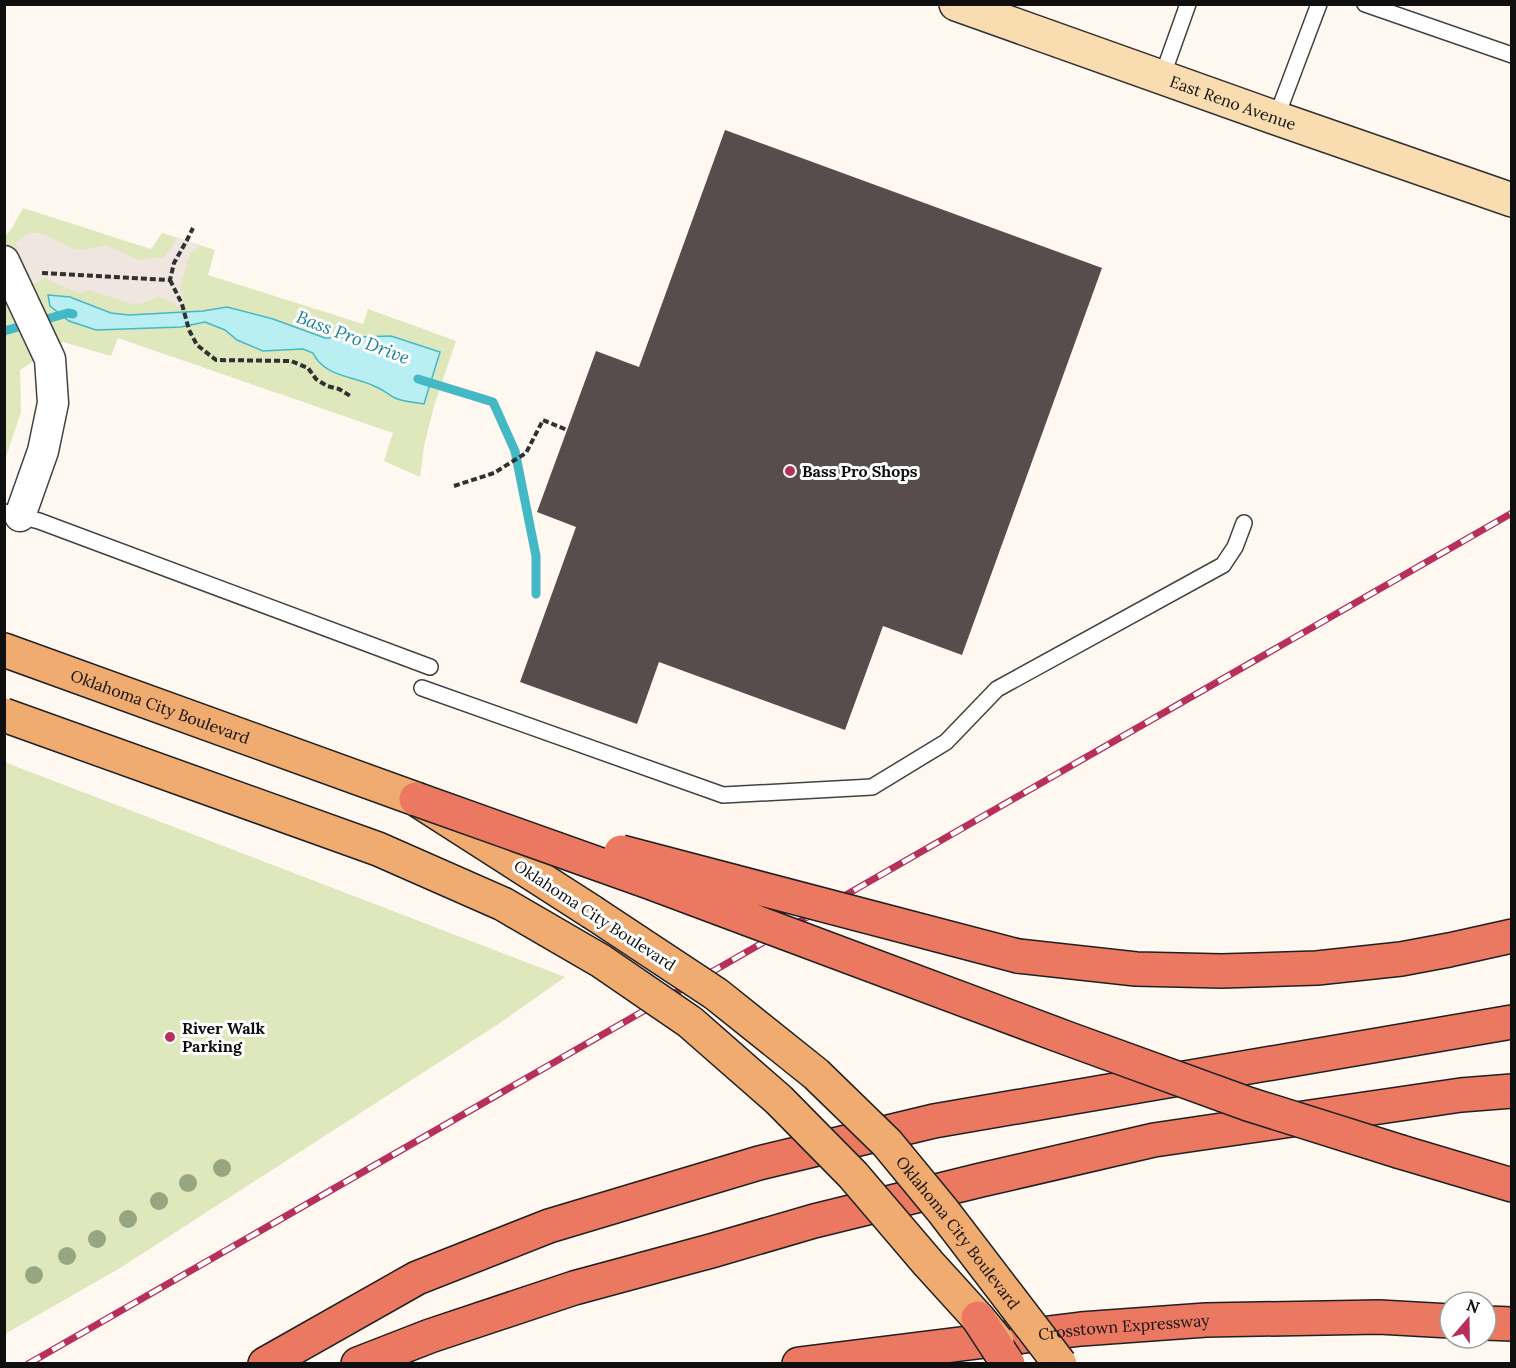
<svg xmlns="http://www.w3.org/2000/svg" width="1516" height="1368" font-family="Lora,serif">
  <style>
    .green { fill: #dfe7bd }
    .plaza { fill: #efe6e0 }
    .water { fill: #b9eef2; stroke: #45b8c5; stroke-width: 1.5 }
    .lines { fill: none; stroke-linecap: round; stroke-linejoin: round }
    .stream { stroke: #45b8c5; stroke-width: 9 }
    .building { fill: #574d4c }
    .service-casing { stroke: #424242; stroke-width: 18 }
    .minor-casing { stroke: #424242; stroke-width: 33 }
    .secondary-casing { stroke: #313131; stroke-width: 36 }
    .primary-casing { stroke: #202020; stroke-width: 36 }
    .motorway-casing { stroke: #202020; stroke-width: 36 }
    .path { stroke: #313131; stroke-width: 4; stroke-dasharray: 6 3; stroke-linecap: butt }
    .service { stroke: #fff; stroke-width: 15 }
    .minor { stroke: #fff; stroke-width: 30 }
    .secondary { stroke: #fadcb1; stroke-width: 33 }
    .primary { stroke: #f0ab70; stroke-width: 33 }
    .motorway { stroke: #eb7962; stroke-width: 33 }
    .rail-casing { stroke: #b72f5d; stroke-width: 7 }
    .rail { stroke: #fff; stroke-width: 4.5; stroke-dasharray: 14; stroke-linecap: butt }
    .primary-bridge-casing { stroke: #202020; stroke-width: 36; stroke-linecap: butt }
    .motorway-bridge-casing { stroke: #202020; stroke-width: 36; stroke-linecap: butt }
    .primary-bridge { stroke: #f0ab70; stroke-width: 33 }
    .motorway-bridge { stroke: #eb7962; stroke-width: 33 }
    .tree { fill: #97a680 }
    .poi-dot { fill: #b72f5d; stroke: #fff; stroke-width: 2 }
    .labels { text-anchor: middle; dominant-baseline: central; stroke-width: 6; stroke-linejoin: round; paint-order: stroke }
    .street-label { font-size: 16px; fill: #0f0f0f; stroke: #fff }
    .poi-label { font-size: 16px; font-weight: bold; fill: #0f0f0f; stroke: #fff; text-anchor: start }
    .water-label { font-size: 18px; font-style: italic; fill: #1e8292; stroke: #fff }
  </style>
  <rect width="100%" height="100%" fill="#fef8f1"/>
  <!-- green -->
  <path class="green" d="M23 208 151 249 162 233 215 250 208 275 363 324 368 309 456 341 434 406 424 446 420 477 384 461 393 433 118 338 111 356 63 342 20 370 21 412 5 460V236L12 228Z
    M4 762 20 768 565 977 500 1023 120 1268 5 1334Z"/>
  <!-- plaza -->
  <path class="plaza" d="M28 233H39L48 236 74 249 83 250 105 245 116 249 138 260 164 257 172 247 176 237 201 245 190 254 187 262 180 289 184 300 179 307 169 301 159 297 143 303 132 304 89 290 79 293 64 287 46 278H42L39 282 34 284 20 258 16 243Z"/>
  <!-- water -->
  <path class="water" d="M48 295 70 297 111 313 129 315 203 311 227 307 273 319 325 338 391 336 440 352 424 404C414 402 404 402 395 398 388 394 382 389 374 386 354 376 324 377 313 353L303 349 263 351 237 340 225 330 205 322 181 327 96 330 69 321 50 306Z"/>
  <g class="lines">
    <!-- stream -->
    <path class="stream" d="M4 331 68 313 73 314
      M418 379 493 402 515 451 536 556V594"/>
  </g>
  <!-- building -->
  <path class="building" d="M725 130 1102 268 962 655 883 626 845 730 659 662 637 724 520 682 576 527 537 512 596 351 639 367Z"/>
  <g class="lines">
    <defs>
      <path id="service" d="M1365 4 1512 55
        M1162 77 1188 4
        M1276 118 1319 4
        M4 512 39 521 430 667
        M422 688 723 795 872 787 946 742 997 689 1223 565 1235 547 1244 523"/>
      <path id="minor" d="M4 261 50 359 53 403 43 451 20 516"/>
      <g id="secondary">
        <path id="s1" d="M956 4 1276 118 1512 200"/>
      </g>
      <g id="primary">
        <path id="s2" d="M4 650 416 799 592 912"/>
      </g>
      <g id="motorway">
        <path d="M1018 956 1136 969 1222 971 1317 968 1401 959 1449 950 1512 936"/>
        <path d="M1401 1152 1512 1185"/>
        <path d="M1486 1323 1512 1324"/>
        <path d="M265 1364 417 1278 549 1226 759 1163 934 1121 1512 1022"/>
        <path d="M358 1364 430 1336 574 1288 711 1251 814 1221 981 1180 1154 1140 1461 1095 1512 1091"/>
        <path id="s3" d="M799 1364 1081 1329 1206 1320 1379 1317 1450 1321"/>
      </g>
    </defs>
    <!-- service casing -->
    <use href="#service" class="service-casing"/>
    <!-- minor casing -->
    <use href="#minor" class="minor-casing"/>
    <!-- secondary casing -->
    <use href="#secondary" class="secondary-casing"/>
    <!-- primary casing -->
    <use href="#primary" class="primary-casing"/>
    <!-- motorway casing -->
    <use href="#motorway" class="motorway-casing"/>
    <!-- path -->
    <path class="path" d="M42 273 170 280 174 263 187 240 193 228
      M170 280 182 304 189 330 197 345 216 360 291 361 308 368 316 379 327 386 339 389 352 397
      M454 486 494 473 526 453 543 420 567 430"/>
    <!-- service -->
    <use href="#service" class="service"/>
    <!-- minor -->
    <use href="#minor" class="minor"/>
    <!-- secondary -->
    <use href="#secondary" class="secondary"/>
    <!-- primary -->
    <use href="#primary" class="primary"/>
    <!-- motorway -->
    <use href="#motorway" class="motorway"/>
    <defs>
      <path id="rail" d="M28 1364 1512 513"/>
    </defs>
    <!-- rail casing -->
    <use href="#rail" class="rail-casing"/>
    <!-- rail -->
    <use href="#rail" class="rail"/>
    <defs>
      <g id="primary-bridge">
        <path d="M4 715 378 849 503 904 601 961 690 1022 779 1100 853 1175 928 1263 978 1318 997 1341"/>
        <path id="s4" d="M592 912 716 994 816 1074 887 1143 943 1211 1060 1364"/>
      </g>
      <path id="motorway-bridge" d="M416 799 649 882 1069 1039 1248 1104 1401 1152
        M621 852 1018 956
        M978 1318 1008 1364"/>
    </defs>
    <!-- primary-bridge casing -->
    <use href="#primary-bridge" class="primary-bridge-casing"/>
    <!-- motorway-bridge casing -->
    <use href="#motorway-bridge" class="motorway-bridge-casing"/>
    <!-- primary-bridge -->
    <use href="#primary-bridge" class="primary-bridge"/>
    <!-- motorway-bridge -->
    <use href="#motorway-bridge" class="motorway-bridge"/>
  </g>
  <!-- trees -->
  <g class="tree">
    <circle cx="222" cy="1168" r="9"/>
    <circle cx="188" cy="1183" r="9"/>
    <circle cx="159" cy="1201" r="9"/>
    <circle cx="128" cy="1219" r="9"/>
    <circle cx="97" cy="1239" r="9"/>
    <circle cx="67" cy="1256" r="9"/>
    <circle cx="34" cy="1275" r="9"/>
  </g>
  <!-- markers -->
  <g class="poi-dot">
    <circle cx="790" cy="471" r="6"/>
    <circle cx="170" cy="1037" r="6"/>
  </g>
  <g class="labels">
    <!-- street labels -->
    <g class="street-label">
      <text stroke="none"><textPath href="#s1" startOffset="294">East Reno Avenue</textPath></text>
      <text stroke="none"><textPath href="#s2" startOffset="166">Oklahoma City Boulevard</textPath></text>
      <text transform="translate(595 915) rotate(33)">Oklahoma City Boulevard</text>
      <text stroke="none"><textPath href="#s4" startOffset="490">Oklahoma City Boulevard</textPath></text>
      <text stroke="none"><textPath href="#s3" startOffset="327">Crosstown Expressway</textPath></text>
    </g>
    <!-- poi labels -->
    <g class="poi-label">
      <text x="802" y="471">Bass Pro Shops</text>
      <text x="182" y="1028">River Walk<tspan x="182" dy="18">Parking</tspan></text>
    </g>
    <!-- water labels -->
    <g class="water-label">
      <text transform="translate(353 337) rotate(21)">Bass Pro Drive</text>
    </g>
  </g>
  <!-- border -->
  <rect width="1516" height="1368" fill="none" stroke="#0f0f0f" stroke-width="12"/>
  <!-- north arrow -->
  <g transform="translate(1468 1320) rotate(20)"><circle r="28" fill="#ffffff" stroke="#9f9f9f" stroke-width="1.5"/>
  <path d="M0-4.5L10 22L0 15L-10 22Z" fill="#b72f5d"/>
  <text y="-9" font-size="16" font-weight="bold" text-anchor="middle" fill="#0f0f0f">N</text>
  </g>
</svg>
